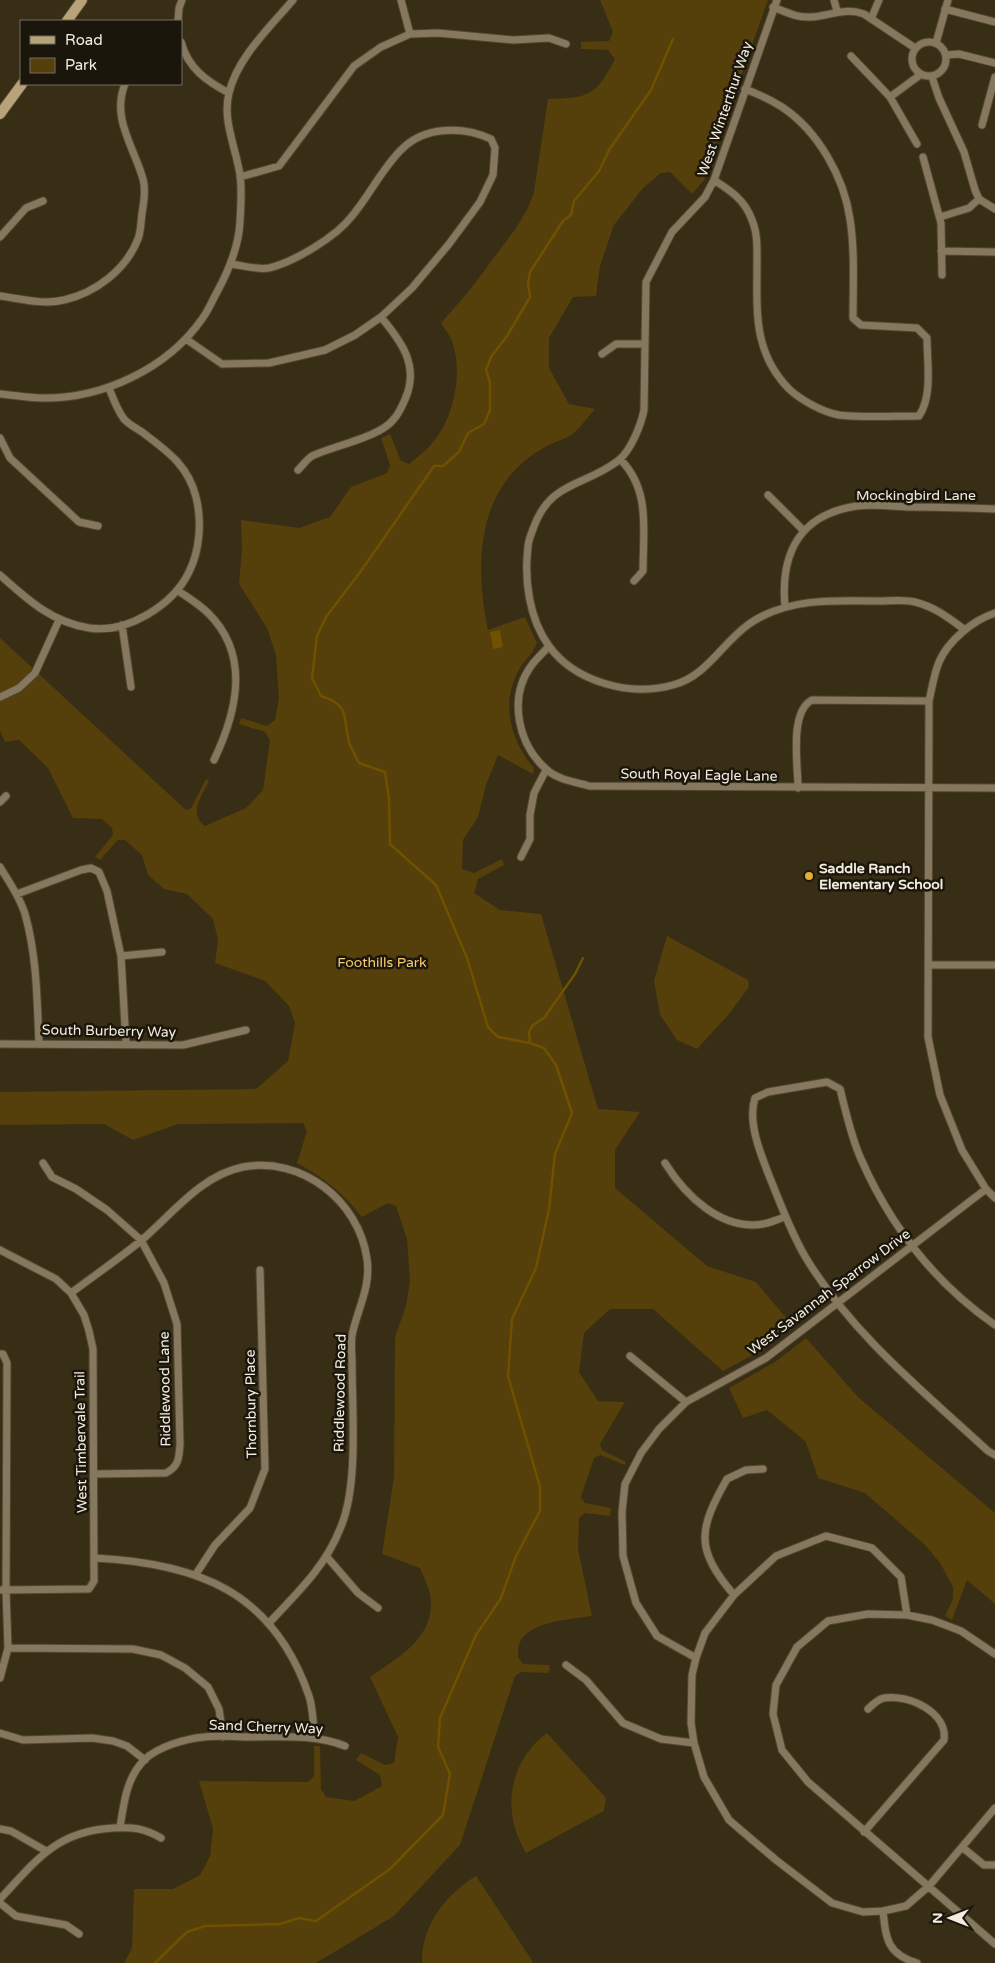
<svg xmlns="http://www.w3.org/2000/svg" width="995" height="1963" font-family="'Varela Round',sans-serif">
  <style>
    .green { fill: #553f0a }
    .water { fill: #6f5100 }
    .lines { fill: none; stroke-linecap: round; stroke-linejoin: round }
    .stream { stroke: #6f5100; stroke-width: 2.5 }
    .minor-casing { stroke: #524831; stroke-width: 9 }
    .secondary-casing { stroke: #524831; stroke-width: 12 }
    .minor { stroke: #86785e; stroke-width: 7 }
    .secondary { stroke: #b8a277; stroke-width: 10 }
    .poi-dot { fill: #e3ae35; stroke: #1b160c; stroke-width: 2 }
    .labels { text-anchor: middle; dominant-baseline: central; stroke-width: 5; stroke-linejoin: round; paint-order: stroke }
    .street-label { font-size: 14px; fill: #f4eddf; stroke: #1b160c }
    .poi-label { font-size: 14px; font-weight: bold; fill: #f4eddf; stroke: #1b160c; text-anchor: start }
    .park-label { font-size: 14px; fill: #facc6e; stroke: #1b160c }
  </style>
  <rect width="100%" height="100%" fill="#382d15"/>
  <!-- green -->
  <path class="green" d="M600 0H768L704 180 692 194 670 172 661 173 643 188 614 225 600 266 596 296 573 297 549 338V368L569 404 595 409C589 416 582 425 575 432 569 438 559 440 551 444 543 448 533 454 526 460 475 501 476 572 488 630L525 617 537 643C534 653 525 659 520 668 500 702 510 740 534 768L533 774 498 755 486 785 478 817 463 840 462 869 474 873 502 859 504 865 478 879 474 893 500 910 541 914 598 1109 640 1112 615 1150V1188L707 1266 756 1282 793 1326 760 1351 723 1371 653 1309H610L584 1333 579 1372 598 1401 625 1402 600 1444 602 1450 626 1462 625 1465 600 1455 594 1458 581 1497 585 1503 611 1508 610 1516 585 1513 579 1518 578 1549 592 1616C573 1619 530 1621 520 1642 518 1646 518 1652 518 1657L523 1664 550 1665 549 1673 521 1672 515 1676 460 1845 394 1916 316 1963H124L132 1948 134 1889H173L200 1875 210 1856 213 1829 199 1781 308 1782 314 1776V1746H320L321 1789 326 1797 354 1801 382 1786 380 1775 356 1760 361 1753 385 1765 394 1763 398 1737 370 1677C397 1658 432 1640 431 1602 431 1591 424 1578 420 1568L382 1554 394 1477 395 1337 406 1306 410 1281 407 1239 396 1206 388 1203 362 1217C341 1191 327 1180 297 1163L307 1131 303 1123 178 1124 133 1140 104 1124 0 1125V1092L256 1089 288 1061 295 1023 289 1006 265 981 215 963 218 940 213 919 187 894 164 889 148 875 142 855 125 840H118L100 860 95 857 113 835 112 828 102 819 73 818 48 768 19 740 5 742 0 731V638L186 810 191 808 206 779 209 781C202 796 188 813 205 826L246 808 263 790 270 740 265 732 239 724 241 718 267 726 275 720 279 698 276 655 267 628 239 584 242 549 241 520 299 528 330 517 351 487 387 473 390 465 381 438 390 434 401 461 409 464C417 457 426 451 432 443 454 419 464 370 451 339 449 334 444 328 441 323L469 291 516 228 528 208 534 192 548 99C588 98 596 96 615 59L608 50 581 49V42L609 41 613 32Z
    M667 936 748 980 749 987 729 1014 697 1049 677 1040 660 1015 654 981Z
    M806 1338 858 1397 995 1513V1604L967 1580 952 1620 945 1616 953 1599V1587L940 1563 925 1545 865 1493 818 1478 806 1442 767 1410 743 1418 729 1388 775 1362Z
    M547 1733 606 1798 604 1811 526 1853C501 1812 508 1762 547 1733Z
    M476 1876 533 1962 532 1963H422C421 1926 446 1894 476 1876Z"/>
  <!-- water -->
  <path class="water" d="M500 630 503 647 493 649 490 632Z"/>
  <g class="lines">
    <!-- stream -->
    <path class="stream" d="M530 1043 529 1032 533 1025 544 1018 575 974 583 958
      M155 1963 187 1932 205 1926 280 1924 299 1918 316 1921 390 1869 443 1815 450 1774 438 1747 440 1718 476 1635 501 1598 516 1556 540 1511V1487L508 1376 512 1319 536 1268 549 1209 555 1154 572 1113 556 1065 544 1048 530 1043 498 1037 488 1027 467 958 436 885 390 844 389 799 385 772 359 763C356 756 351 749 349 742 343 717 350 705 321 696L312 678 317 636 326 617 361 571 434 466H443L459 452 468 433 484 424 490 410V382L486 370 491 357 507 336 530 297 528 284 530 272 563 221 571 215 574 201 599 171 609 150 651 90 673 39"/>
    <defs>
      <path id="minor" d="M401 0 410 34
        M777 0 714 180 705 197 672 232 646 282 644 410C641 425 631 450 619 460 585 487 550 480 533 529 531 535 528 541 528 547 524 579 529 619 549 646 575 682 630 697 673 685 707 676 721 644 749 624 786 598 834 600 877 601 889 601 904 599 915 602 935 607 949 618 965 630
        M834 0 837 11
        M773 7C786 12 797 18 811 17 830 16 844 7 864 14L915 48
        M945 9 995 22
        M871 19 879 0
        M178 21 179 8 182 0
        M912 59a17 17 0 1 1 34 0a17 17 0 1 1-34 0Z
        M181 42C188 68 206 81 229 93
        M936 43 948 0
        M946 55 959 54 995 63
        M851 56 890 97 917 144
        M932 77 939 98 964 152 975 190 979 199 995 209
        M890 97 920 75
        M982 125 995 77
        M923 157 941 223 942 275
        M240 177 279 166 354 66 381 47 410 34 438 33 513 40 549 38 566 44
        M714 180C731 191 745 200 752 220 758 234 757 250 757 265 757 312 753 352 789 389 801 400 822 412 839 415 865 418 893 416 919 416 933 395 927 363 927 338L917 328 861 325 853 318C853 285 855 251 850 219 844 177 818 131 782 107 771 100 758 94 745 89
        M940 217 969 208 979 199
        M0 237 26 208 43 201
        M941 251 995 252
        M0 296C21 299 44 305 64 300 95 293 126 270 138 239 141 231 141 221 142 213 144 202 146 189 143 179 134 147 111 118 125 84
        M186 339 222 364 269 363 325 350 355 335 381 317 412 288 449 244 480 202 493 175 495 148 491 139C463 126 425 126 402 149 383 167 369 196 352 216 336 237 294 262 269 268 257 270 244 266 232 264
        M602 354 616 344H644
        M0 394C14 395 28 398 42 398 102 399 167 369 202 319 208 311 212 301 217 292 229 270 239 247 240 221 241 206 242 189 240 175 236 148 222 120 229 93 237 58 270 27 293 0
        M0 438 10 458 79 522 98 526
        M620 459C651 490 643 531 643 571L634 581
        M298 470C303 465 307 459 312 456 333 446 380 437 393 420 399 414 403 404 406 397 419 365 401 341 381 317
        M768 495 803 530
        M0 575C27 599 51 622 89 628 127 634 173 605 189 572 200 550 202 521 196 497 188 465 167 451 142 432 136 428 128 424 124 419 117 410 113 398 109 388
        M177 590C187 597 199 604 208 613 251 655 237 712 214 760
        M785 607C780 552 801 514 857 506 873 504 891 506 907 507 936 507 966 508 995 509
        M995 613C973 620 948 641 939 662 934 674 932 688 929 701L928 1037 940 1095 962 1150 986 1189 995 1198
        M122 625 131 687
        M549 646C543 653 536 659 531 666 508 698 518 744 546 769 556 779 575 782 589 786L995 788
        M0 697 19 688 35 673 59 620
        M798 788C798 765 789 712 812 700L929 701
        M0 802 6 796
        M521 857 530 839V815L534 793 546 770
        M0 867C9 882 20 897 25 914 37 956 37 1000 39 1043
        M17 894 81 870 91 868 99 872 107 891 121 956 126 1044
        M121 956 162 952
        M928 965H995
        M0 1044 183 1045 246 1030
        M43 1163 52 1177 76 1189 107 1210 141 1240 164 1283 177 1324 180 1444C179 1458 179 1466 166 1473L94 1474
        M665 1163C685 1195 721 1231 763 1224 770 1223 778 1219 785 1217
        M0 1250 56 1279 71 1293 84 1315 89 1331 93 1349 94 1581 89 1589 0 1590
        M71 1293C95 1275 120 1258 143 1239 173 1213 202 1175 243 1167 302 1156 359 1201 367 1259 371 1285 359 1306 353 1331 350 1341 352 1352 352 1362 352 1410 359 1486 340 1529 325 1567 297 1593 270 1622
        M995 1325C935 1283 890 1225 861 1159 851 1137 846 1112 840 1089L827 1082 768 1092 755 1098C747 1122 761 1155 770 1178 781 1205 791 1233 806 1258 852 1334 923 1391 988 1451L995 1455
        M0 1354H3L7 1363 6 1590 8 1648 0 1678
        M630 1356 686 1402
        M327 1557 358 1593 378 1608
        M94 1558C197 1563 273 1591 309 1696 313 1708 313 1724 315 1738
        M196 1574 215 1545 250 1508 265 1469 260 1270
        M734 1595C695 1549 698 1530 727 1479L746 1470 763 1469
        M907 1615 901 1577 872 1548 826 1536 776 1556 734 1595 705 1633 696 1658 692 1675 691 1723 694 1743 704 1777 729 1820 776 1860 832 1903 863 1912 883 1911 906 1906 929 1886 995 1808
        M8 1648 133 1649 161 1655 185 1668 208 1687 219 1709 223 1737
        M995 1654 961 1631 932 1620 907 1615 868 1614 828 1621 797 1647 776 1685 773 1714 782 1750 808 1782 995 1944
        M696 1658 657 1636 636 1603 623 1556 622 1512 625 1484 641 1453 659 1429 686 1402 766 1358 986 1189
        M566 1665 586 1680 623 1723 661 1739 694 1743
        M0 1733 23 1740 92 1738 113 1741 127 1746 145 1760
        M120 1827C124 1803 126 1779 144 1760 159 1746 185 1739 204 1737 219 1735 235 1737 250 1737 282 1737 315 1734 345 1746
        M0 1829 11 1831 46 1851
        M864 1832 944 1740C948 1712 908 1694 884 1698 879 1699 872 1705 868 1709
        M962 1847 984 1865H995
        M0 1899C36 1861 56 1831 113 1828 133 1827 144 1828 161 1838
        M0 1903 16 1916 66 1925 79 1934
        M883 1911C886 1939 887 1954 917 1963"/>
      <path id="secondary" d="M67 21 82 0
        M0 114 22 84"/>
    </defs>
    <!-- minor casing -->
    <use href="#minor" class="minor-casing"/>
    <!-- secondary casing -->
    <use href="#secondary" class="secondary-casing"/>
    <!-- minor -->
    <use href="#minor" class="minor"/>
    <!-- secondary -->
    <use href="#secondary" class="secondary"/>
  </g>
  <!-- markers -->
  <circle class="poi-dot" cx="809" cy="876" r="5"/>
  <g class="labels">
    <!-- street labels -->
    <g class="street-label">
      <text transform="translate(725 109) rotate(-71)">West Winterthur Way</text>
      <text x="916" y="495">Mockingbird Lane</text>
      <text transform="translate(699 775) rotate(1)">South Royal Eagle Lane</text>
      <text transform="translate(109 1031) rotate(1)">South Burberry Way</text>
      <text transform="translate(829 1292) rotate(-37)">West Savannah Sparrow Drive</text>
      <text transform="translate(165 1389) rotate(-91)">Riddlewood Lane</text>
      <text transform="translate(340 1393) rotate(-89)">Riddlewood Road</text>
      <text transform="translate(251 1404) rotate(-91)">Thornbury Place</text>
      <text transform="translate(81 1442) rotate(-91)">West Timbervale Trail</text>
      <text transform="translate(266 1727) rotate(2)">Sand Cherry Way</text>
    </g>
    <!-- poi labels -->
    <g class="poi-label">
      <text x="819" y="868">Saddle Ranch<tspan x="819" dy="16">Elementary School</tspan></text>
    </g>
    <!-- park labels -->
    <g class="park-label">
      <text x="382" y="962">Foothills Park</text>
    </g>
  </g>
  <!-- legend -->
  <rect x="20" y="20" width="162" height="65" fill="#1b160c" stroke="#726c60"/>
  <rect x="30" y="36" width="25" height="8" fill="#b8a277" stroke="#726c60"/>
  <text x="65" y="45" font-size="15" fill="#f4eddf">Road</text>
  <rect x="30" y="58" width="25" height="15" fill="#553f0a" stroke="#726c60"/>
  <text x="65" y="70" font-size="15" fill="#f4eddf">Park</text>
  <!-- north arrow -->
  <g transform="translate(950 1918) rotate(270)" stroke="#1b160c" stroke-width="4" paint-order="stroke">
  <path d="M0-4L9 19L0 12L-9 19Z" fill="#f4eddf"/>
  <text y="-8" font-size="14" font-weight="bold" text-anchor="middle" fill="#f4eddf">N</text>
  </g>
</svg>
